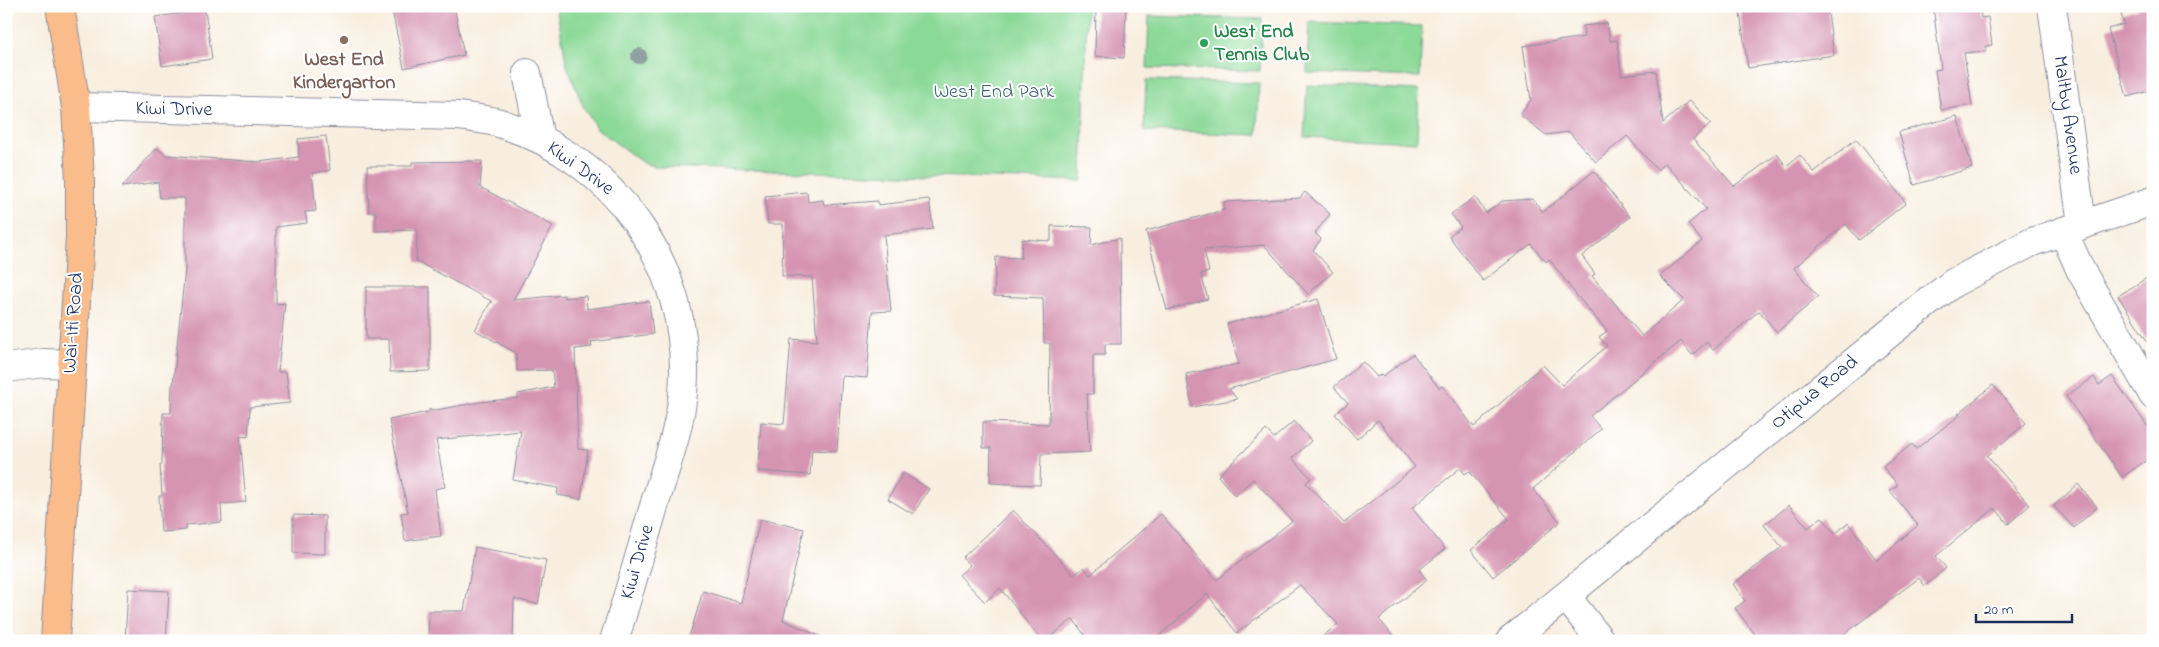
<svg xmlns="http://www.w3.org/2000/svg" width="2159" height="647" font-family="'Indie Flower',sans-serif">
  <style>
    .green { fill: #8bd997; stroke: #53847a }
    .building { fill: #d594b1 }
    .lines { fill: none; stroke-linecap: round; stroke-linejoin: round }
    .minor-casing { stroke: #8a8e9e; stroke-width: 30 }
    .major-casing { stroke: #8a8e9e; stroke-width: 30 }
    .minor { stroke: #fff; stroke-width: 28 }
    .major { stroke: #f9bc8a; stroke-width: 28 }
    .tree { fill: #91a1a1 }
    .education-dot { fill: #8d6e63; stroke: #fff; stroke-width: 2 }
    .leisure-dot { fill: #2e9e5b; stroke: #fff; stroke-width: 2 }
    .labels { text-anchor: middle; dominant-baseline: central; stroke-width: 4; stroke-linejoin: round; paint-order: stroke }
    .leisure-label { font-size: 20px; font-weight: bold; fill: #27864d; stroke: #fff; text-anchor: start }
    .education-label { font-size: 20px; font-weight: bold; fill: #785e54; stroke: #fff }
    .park-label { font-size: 20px; fill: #3d626f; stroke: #fff }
    .street-label { font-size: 20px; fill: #1b2f5e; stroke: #fff }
  </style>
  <rect width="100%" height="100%" fill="#fff"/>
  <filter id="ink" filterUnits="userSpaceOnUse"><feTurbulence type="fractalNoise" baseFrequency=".02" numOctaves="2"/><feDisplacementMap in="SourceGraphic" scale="10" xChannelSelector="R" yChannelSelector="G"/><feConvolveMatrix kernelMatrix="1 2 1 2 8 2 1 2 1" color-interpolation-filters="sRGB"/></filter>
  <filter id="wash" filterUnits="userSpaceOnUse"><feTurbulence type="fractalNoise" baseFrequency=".0096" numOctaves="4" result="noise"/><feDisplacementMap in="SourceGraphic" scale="20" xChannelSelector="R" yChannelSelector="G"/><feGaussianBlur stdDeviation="1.12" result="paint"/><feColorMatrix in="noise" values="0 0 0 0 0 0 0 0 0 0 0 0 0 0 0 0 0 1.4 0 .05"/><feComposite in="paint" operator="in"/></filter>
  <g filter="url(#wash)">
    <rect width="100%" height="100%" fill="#f8eedf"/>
    <!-- green -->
    <path class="green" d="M556 6H1087L1082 181 658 167 643 163 596 128 583 106 567 66Z
      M1149 16 1262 19 1260 71 1147 68Z
      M1309 22 1422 26 1420 77 1307 73Z
      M1146 80 1259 83 1257 135 1144 131Z
      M1307 85 1419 90 1417 142 1304 137Z"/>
    <g id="blocks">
      <!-- building -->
      <path class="building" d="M391 6H454L464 55 404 68Z
        M1096 6H1126L1124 58 1095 56Z
        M1739 6H1827L1834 55 1748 68Z
        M1933 6H1980L1981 18 1988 17 1992 45 1986 46 1987 51 1964 53 1972 105 1941 110 1935 70 1941 69Z
        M2145 6H2153V90L2127 97 2108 29 2124 24 2121 14Z
        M205 10 212 59 162 66 155 17Z
        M1607 23 1610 41 1617 40 1621 75 1656 71 1663 123 1690 100 1711 124 1693 139 1734 186 1777 154 1786 166 1800 155 1814 172 1856 139 1906 203 1859 240 1846 224 1794 268 1818 297 1777 332 1759 311 1713 350 1707 342 1692 355 1681 341 1590 416 1601 429 1533 489 1560 522 1493 577 1471 550 1509 519 1469 471 1465 474 1460 468 1412 508 1445 549 1419 570 1427 580 1379 619 1397 641H1317L1338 624 1300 585 1237 633 1207 594 1153 641H1089L1073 619 1045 641H1042L1000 588 985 602 959 575 970 565 962 558 1013 510 1074 575 1084 567 1090 575 1161 514 1217 580 1292 521 1253 479 1235 496 1218 476 1266 430 1274 438 1294 421 1311 441 1292 458 1311 478 1306 483 1344 523 1415 467 1378 420 1357 439 1335 414 1348 403 1334 387 1363 362 1377 377 1381 374 1383 376 1413 354 1439 388 1442 386 1474 427 1543 365 1562 385 1607 346 1599 337 1607 331 1577 296 1549 259 1546 262 1531 244 1483 281 1449 236 1461 227 1451 214 1475 197 1486 213 1502 201 1533 199 1543 212 1594 171 1630 217 1582 256 1595 274 1592 276 1642 336 1684 300 1660 276 1702 241 1688 224 1706 209 1665 163 1657 170 1627 136 1596 162 1569 132 1546 135 1520 115 1531 100 1523 46 1584 37 1583 26Z
        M1957 116 1972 168 1914 185 1899 132Z
        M326 136 330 170 312 173 316 211 305 212 307 223 276 227V304L285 303 278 372H286L290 403 250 407 248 437 240 436 246 502 221 504 222 522 186 525V530L161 532 159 496H162L160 465H162L163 413H171L172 385H173L185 269V198H160L158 182 122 187 157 148 166 155 259 162 299 157 298 139Z
        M482 161 480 187 553 226 513 300 564 295V298L586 296 587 309 649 301 653 334 591 342 592 347 575 349 578 449 588 450 581 499 557 495 558 488 513 480 521 431 436 440 445 487 435 489 441 536 405 541 401 513 408 512 389 420 428 412 430 409V411L480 402 518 398V394L554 387 552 370 517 371 516 353 475 330 490 303 493 302 416 261 417 230 376 231V212H369L367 166H412V162Z
        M807 192 808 202 823 200 824 205 878 201V205L929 199 933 229 884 235 891 311 872 312 867 378 842 376 837 451 812 450 810 475 758 471 761 422 784 424 791 339 817 341 812 277 782 276 783 224H768L765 196Z
        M1305 192 1330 214 1315 233 1321 239 1313 250 1333 272 1308 294 1264 245 1204 250 1209 272 1201 274 1208 299 1167 310 1146 231 1224 210V202L1300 198Z
        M1051 226 1092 227 1091 245 1120 238 1121 344H1105V355H1093V394H1087L1090 452 1041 454 1040 485 990 483 991 448H983V422L1049 424 1050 343H1044L1043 298 994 296 996 257 1021 258 1022 239 1051 241Z
        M2153 274V350L2118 296Z
        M366 287H430V371L390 372 389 339H366Z
        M1318 299 1336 359 1229 389 1237 399 1192 407 1186 374 1239 364 1227 324Z
        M2112 376 2153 434V456L2122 477 2066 396 2094 377 2099 385Z
        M1993 385 2026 423 1987 456 2030 505 2008 524 1995 508 1936 556 1946 568 1925 586 1919 578 1835 641H1760L1735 608 1745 601 1733 584 1782 547 1764 525 1789 505 1808 528 1822 517 1835 534 1848 523 1877 560 1918 525 1890 491 1898 485 1883 467 1912 444 1916 449 1960 415 1958 414Z
        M903 473 929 489 913 514 888 499Z
        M2078 484 2097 507 2074 528 2054 506Z
        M293 515 325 516V554L293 553Z
        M760 519 804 529 783 620 831 641H688L703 591 741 603Z
        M475 547 546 560 538 604 514 599 513 641H428L429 611H464Z
        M128 589 169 591 166 641H125Z"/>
    </g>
  </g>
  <g filter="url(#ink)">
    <use href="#blocks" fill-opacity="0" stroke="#8a8e9e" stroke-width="1"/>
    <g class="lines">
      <defs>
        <path id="minor" d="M2052 6 2082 224
          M527 73 540 139
          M76 107 459 116C471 118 484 119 496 122 615 157 694 269 683 393 679 432 665 469 654 506 641 551 628 596 614 641
          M2063 231 2081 271 2153 395
          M6 368 44 363 71 364
          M1566 596 1601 641
          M1510 641 1908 318 1953 283 2032 242 2153 201"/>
        <path id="major" d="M55 641 80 237V180L76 107 60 6"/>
      </defs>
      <!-- minor casing -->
      <use href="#minor" class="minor-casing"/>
      <!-- major casing -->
      <use href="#major" class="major-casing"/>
      <!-- minor -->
      <use href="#minor" class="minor"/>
      <!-- major -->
      <use href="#major" class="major"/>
    </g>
    <!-- trees -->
    <circle class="tree" cx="639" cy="56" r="8"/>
  </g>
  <!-- markers -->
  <circle class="education-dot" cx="344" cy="40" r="5"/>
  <circle class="leisure-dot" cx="1204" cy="43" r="5"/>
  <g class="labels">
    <!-- leisure labels -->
    <g class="leisure-label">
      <text x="1214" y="32">West End<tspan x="1214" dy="23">Tennis Club</tspan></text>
    </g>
    <!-- education labels -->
    <g class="education-label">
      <text x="344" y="60">West End<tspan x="344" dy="23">Kindergarton</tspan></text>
    </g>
    <!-- park labels -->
    <g class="park-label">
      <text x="994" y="92">West End Park</text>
    </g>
    <!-- street labels -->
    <g class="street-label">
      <text transform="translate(174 110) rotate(1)">Kiwi Drive</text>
      <text transform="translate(2067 115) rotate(82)">Maltby Avenue</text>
      <text transform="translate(580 169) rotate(36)">Kiwi Drive</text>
      <text transform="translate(74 323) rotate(-86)">Wai-Iti Road</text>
      <text transform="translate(1815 393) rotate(-39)">Otipua Road</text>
      <text transform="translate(638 562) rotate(-74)">Kiwi Drive</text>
    </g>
  </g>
  <!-- margin -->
  <rect width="2159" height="647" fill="none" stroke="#fff" stroke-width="25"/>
  <!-- scale -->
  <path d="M1976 614v8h96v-8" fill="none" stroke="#1b2f5e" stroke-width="2.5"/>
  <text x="1984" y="614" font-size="15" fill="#1b2f5e" stroke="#ffffff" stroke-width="4" paint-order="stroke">20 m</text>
</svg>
